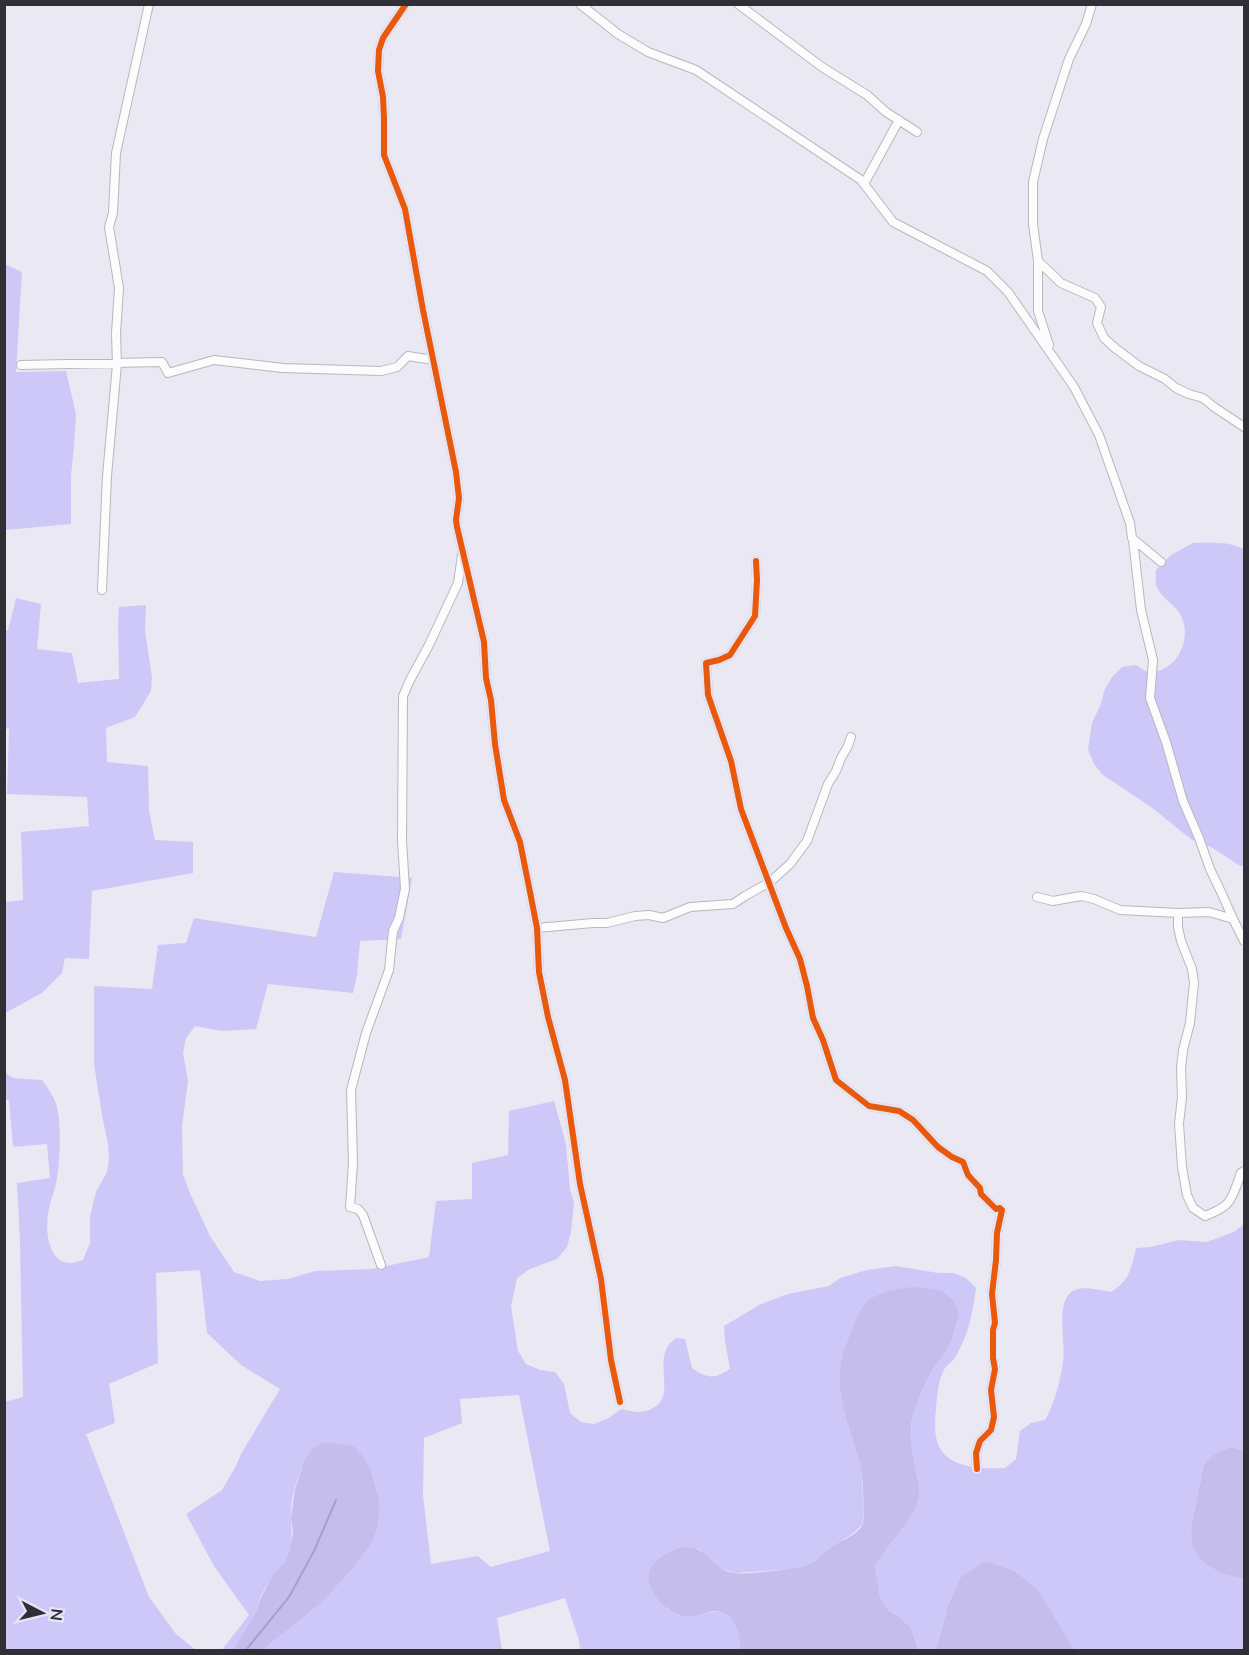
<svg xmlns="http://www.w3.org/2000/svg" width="1249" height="1655" font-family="Mulish,sans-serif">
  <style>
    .green { fill: #cec8f8; fill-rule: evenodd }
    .forest { fill: #c5beed }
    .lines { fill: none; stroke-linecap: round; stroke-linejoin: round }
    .stream { stroke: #a89ed7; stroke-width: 2 }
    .street-casing { stroke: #b8b7bf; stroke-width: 10 }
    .street { stroke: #fcfcfd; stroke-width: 8 }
    .cycleway-casing { stroke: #e6e4f6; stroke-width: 10 }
    .cycleway { stroke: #e8590c; stroke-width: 6 }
  </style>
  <rect width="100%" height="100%" fill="#eae8f2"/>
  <!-- green -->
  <path class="green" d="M5 264 22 272 16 372 66 371 76 414 74 446 71 476V524L5 530Z
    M1193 543C1211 543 1228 541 1244 549V867L1237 864 1211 847 1192 840 1151 807 1103 775 1094 764 1088 750 1090 736 1092 723 1100 706 1105 689 1112 677 1122 667 1136 665 1147 672C1152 672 1157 671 1161 670 1181 662 1190 637 1182 618 1177 604 1160 599 1156 584 1155 580 1156 574 1156 570L1171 555Z
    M16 598 41 604 37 649 72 653 78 683 119 679 118 621 119 607 146 605 145 631 152 677 151 691 135 717 106 728 107 762 148 766 149 811 155 840 193 842V873L92 891 89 959 65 958 62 973 42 993 5 1013V902L23 900 21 832 89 826 87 797 7 794 9 729 4 728V630H8Z
    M334 872 412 878 401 939 360 941 357 975 353 993 268 984 256 1029 222 1031 195 1026 186 1038 183 1053 188 1081 182 1126 183 1174 189 1191 210 1236 234 1272 260 1281 288 1279 315 1271 372 1269 429 1257 436 1201 472 1199V1163L508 1155 509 1111 554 1101 566 1144 570 1189 574 1203 571 1232 567 1247 557 1259 530 1269 517 1278 511 1306 518 1351 526 1364 540 1370 555 1372 564 1384 570 1413 581 1422 594 1424 609 1418 621 1409C635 1412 643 1415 656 1406 673 1394 657 1365 667 1348 668 1344 673 1341 676 1338L685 1339 692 1368C708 1379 714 1379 730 1369L725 1341 724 1326 761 1304 788 1294 829 1286 840 1278 867 1270 896 1266 938 1273H953L966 1278 976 1288C973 1309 970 1328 961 1346 959 1350 957 1355 954 1359 952 1362 947 1365 945 1368 938 1379 937 1397 936 1409 935 1419 934 1431 937 1441 945 1469 981 1469 1005 1468L1016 1459 1020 1431 1031 1423 1045 1420C1055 1403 1060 1381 1063 1362 1066 1343 1056 1307 1070 1293 1080 1284 1099 1290 1111 1292 1130 1280 1131 1269 1136 1248L1150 1247 1179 1240 1207 1242 1234 1232 1244 1224V1451L1231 1447 1204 1464 1191 1528 1192 1547 1234 1576 1244 1579V1650H1075L1036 1589 985 1561 961 1578 948 1605 936 1650H918L911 1628 901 1618 888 1610 880 1597 875 1565 913 1514 918 1481 912 1452 911 1422 921 1393 934 1367 944 1355 841 1392 861 1466 864 1512 862 1525 852 1534 829 1549 818 1559 806 1566 792 1569 735 1573 719 1568 698 1548 666 1608C675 1613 682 1616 693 1616 699 1616 705 1613 711 1612 735 1609 740 1632 740 1650H580L579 1640 565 1598 497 1618 502 1650H262C298 1609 355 1582 377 1530L312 1449C299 1469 290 1495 291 1519 291 1530 293 1540 290 1551 284 1569 267 1581 260 1598 258 1602 259 1607 258 1612 253 1625 241 1639 233 1650H222L249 1615 214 1566 186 1514 222 1490 235 1468 241 1454 280 1389 241 1365 207 1333 200 1270 156 1273 158 1363 109 1384 115 1423 86 1434 149 1597 176 1634 196 1650H5L4 1402 23 1397 20 1242 17 1183 50 1178 47 1144 13 1147 9 1100 5 1099V1073L14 1078 42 1080C48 1088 53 1095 56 1104 62 1121 60 1160 57 1178 56 1188 51 1198 49 1209 45 1225 46 1261 69 1263 73 1263 79 1261 83 1260L90 1243V1216L96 1192 107 1172 109 1158 108 1144 102 1115 94 1064V986L152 989 158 945 186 943 194 918 316 937ZM519 1395 550 1551 491 1567 478 1556 431 1564 423 1495 424 1438 462 1423 460 1399Z"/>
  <!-- forest -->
  <path class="forest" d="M912 1287 941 1290 953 1300 959 1313 951 1341 944 1355 934 1367 921 1393 911 1422 912 1452 918 1481 919 1496 913 1514 875 1565 880 1597 888 1610 901 1618 911 1628 918 1650H740C740 1633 735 1611 713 1611 707 1612 701 1615 695 1616 679 1618 666 1610 656 1597 651 1590 647 1582 649 1572 652 1560 672 1549 685 1547 707 1545 713 1571 735 1573 745 1575 798 1569 807 1565 816 1562 821 1555 829 1549 838 1541 855 1537 862 1526 864 1521 864 1513 864 1508 863 1493 863 1477 860 1463 853 1436 838 1401 840 1375 840 1357 847 1343 853 1327 856 1320 858 1312 863 1306 873 1293 895 1289 912 1287Z
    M324 1442 353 1446 363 1456 370 1469 379 1499V1514L377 1530 371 1544 353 1568 322 1602 262 1650H233L257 1612 260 1599 274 1574 284 1563 290 1550 293 1533 291 1518 295 1489 304 1461 312 1449Z
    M1231 1447 1244 1451V1579L1221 1573 1203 1562 1192 1547 1191 1528 1204 1464 1215 1454Z
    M985 1561 1014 1571 1037 1589 1075 1650H936L948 1605 961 1577Z"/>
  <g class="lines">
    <!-- stream -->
    <path class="stream" d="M246 1650 289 1597 314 1551 336 1500"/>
    <defs>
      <path id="street" d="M406 4 383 38 379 50 378 71 383 97 384 118V155L405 209 423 310 456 472 459 498 456 520 457 527 484 642 486 678 491 700 495 744 504 800 520 842 531 897 537 928 539 972 548 1017 565 1080 580 1184 601 1279 611 1360 620 1402
        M580 4 618 34 648 52 696 70 861 180 893 222 987 271 1008 292 1074 387 1099 435 1130 523 1132 538 1161 562
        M738 4 822 67 867 95 886 112 917 132
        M864 184 899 120
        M1038 261 1061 283 1095 298 1101 307 1097 323 1104 338 1115 348 1139 366 1165 379 1176 388 1189 394 1203 398 1214 407 1244 427
        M1049 345 1038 311V261L1033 224V182L1043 139 1069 59 1086 24 1092 4
        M21 365 162 362 168 373 214 360 283 368 381 371 397 367 408 356 433 360
        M1133 540 1141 610 1153 660 1150 698 1166 742 1183 801 1199 838 1210 869 1222 894 1233 919 1244 941
        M756 561 757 580 755 616 730 655 719 660 706 663 708 695 731 761 741 809 786 928 800 959 807 986 813 1018 823 1040 836 1080 869 1106 899 1111 913 1120 938 1147 952 1157 963 1162 968 1175 980 1188 981 1194 996 1209 1000 1208 1002 1210 997 1233 996 1260 992 1294 995 1323 993 1330V1358L995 1369 991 1390 994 1417 991 1430 980 1441 976 1453 977 1469
        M102 590 107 476 117 364 116 333 119 288 109 227 113 213 116 153 149 4
        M1037 897 1053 901 1081 896 1094 899 1120 910 1178 913 1209 912 1233 919
        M1178 913V927L1181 941 1192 969 1194 983 1190 1023 1183 1050 1181 1068 1182 1097 1179 1124 1182 1167 1187 1195 1193 1208 1205 1216C1233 1205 1231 1200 1241 1173L1244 1171
        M537 928 593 923H607L635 916 649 915 663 918 690 907 733 904 745 896 770 882 790 864 807 841 828 784 836 771 841 758 848 746 851 737
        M381 1265 363 1215 358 1209 350 1207 353 1163 351 1090 366 1033 389 970 393 931 399 918 405 889 402 840 403 696 410 680 429 645 458 583 462 555"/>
    </defs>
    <!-- street casing -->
    <use href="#street" class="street-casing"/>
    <!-- street -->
    <use href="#street" class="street"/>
    <defs>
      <path id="cycleway" d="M406 4 383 38 379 50 378 71 383 97 384 118V155L405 209 423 310 456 472 459 498 456 520 457 527 484 642 486 678 491 700 495 744 504 800 520 842 531 897 537 928 539 972 548 1017 565 1080 580 1184 601 1279 611 1360 620 1402
        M756 561 757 580 755 616 730 655 719 660 706 663 708 695 731 761 741 809 786 928 800 959 807 986 813 1018 823 1040 836 1080 869 1106 899 1111 913 1120 938 1147 952 1157 963 1162 968 1175 980 1188 981 1194 996 1209 1000 1208 1002 1210 997 1233 996 1260 992 1294 995 1323 993 1330V1358L995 1369 991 1390 994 1417 991 1430 980 1441 976 1453 977 1469"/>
    </defs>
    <!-- cycleway casing -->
    <use href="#cycleway" class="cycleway-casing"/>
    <!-- cycleway -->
    <use href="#cycleway" class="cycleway"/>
  </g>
  <!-- border -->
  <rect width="1249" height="1655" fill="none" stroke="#302f36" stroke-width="12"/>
  <!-- north arrow -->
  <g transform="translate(42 1613) rotate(97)" stroke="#e6e4f6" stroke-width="4.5" paint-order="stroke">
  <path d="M0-4.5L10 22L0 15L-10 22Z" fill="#302f36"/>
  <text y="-9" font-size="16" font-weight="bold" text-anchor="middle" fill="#302f36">N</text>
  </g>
</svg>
